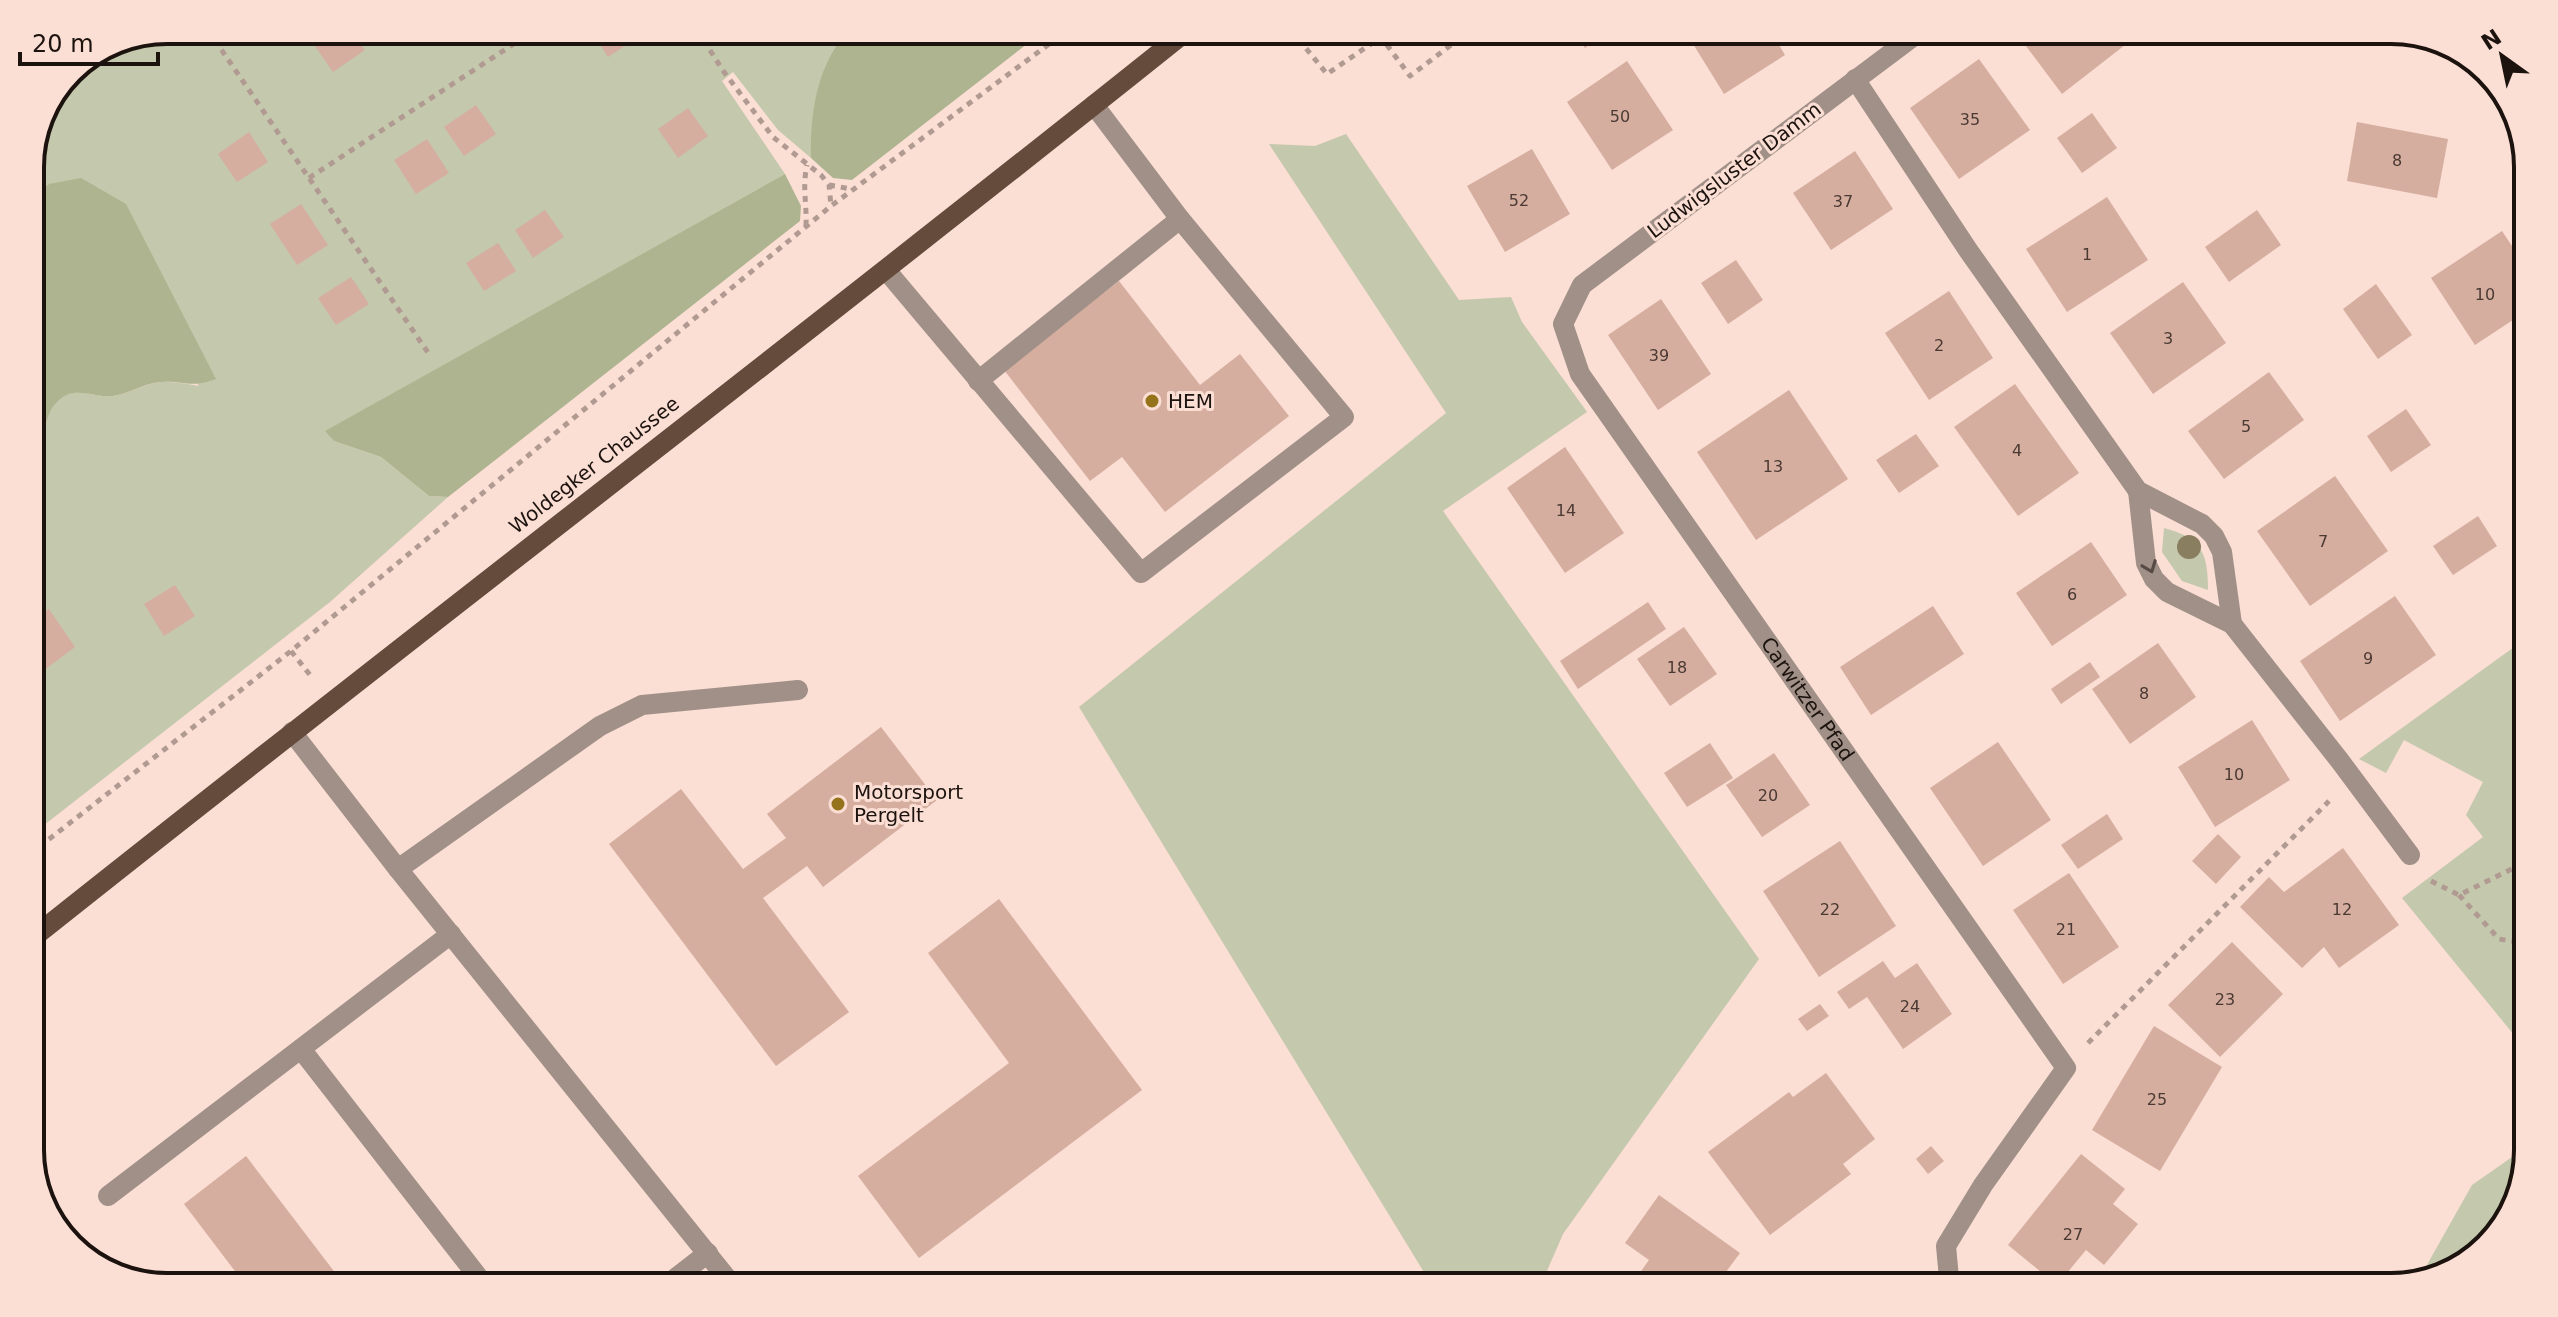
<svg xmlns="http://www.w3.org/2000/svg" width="2558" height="1317" font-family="'DejaVu Sans',sans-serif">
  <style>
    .green { fill: #c4c8ac }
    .forest { fill: #afb490 }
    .building { fill: #d5ae9f }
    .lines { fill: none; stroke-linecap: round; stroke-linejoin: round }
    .path { stroke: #b09a92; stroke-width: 5; stroke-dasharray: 6 6; stroke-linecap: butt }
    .minor { stroke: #a09087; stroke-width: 20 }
    .major { stroke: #654b3c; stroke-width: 20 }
    .tree { fill: #897e60 }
    .oneway { stroke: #574b45 }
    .poi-dot { fill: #94731b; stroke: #fbded4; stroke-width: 3 }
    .labels { text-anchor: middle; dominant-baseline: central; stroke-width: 6; stroke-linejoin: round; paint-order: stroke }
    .number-label { font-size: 16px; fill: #4a3a33 }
    .street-label { font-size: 20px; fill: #1c130f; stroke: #fbded4 }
    .poi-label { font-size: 20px; fill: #1c130f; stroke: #fbded4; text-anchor: start }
    .rim { fill: none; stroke: #1c130f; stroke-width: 4 }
  </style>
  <rect width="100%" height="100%" fill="#fbded4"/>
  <!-- green -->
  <path class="green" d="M167 30H849L841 39 811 140V158L778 130 733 72 722 81 785 174 326 431 334 441 381 457 429 496 448 497 330 602 30 836V460C49 446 40 416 59 399 76 385 94 398 113 396 129 394 145 383 161 382 173 381 187 384 199 386L49 184 30 195V158L70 70 115 40Z
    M1346 134 1459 300 1511 297 1522 322 1587 412 1443 511 1759 959 1563 1234 1540 1287H1433L1079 707 1446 413 1269 144 1315 146Z
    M2164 528C2202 538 2208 553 2208 590L2182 581 2162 552Z
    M2528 637V1052L2402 898 2483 837 2466 815 2483 782 2404 740 2386 773 2359 759Z
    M2528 1146 2514 1211 2467 1264 2419 1279 2472 1185Z"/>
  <!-- forest -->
  <path class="forest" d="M849 30H1045L852 180 833 178 811 158C810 113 817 64 849 30Z
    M785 174 801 206 800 221 448 497 429 496 381 457 334 441 325 431Z
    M81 178 126 204 216 379C189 389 185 380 161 382 144 383 129 394 113 396 94 398 75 385 59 400 40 416 49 446 30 460V195L49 184Z"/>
  <!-- building -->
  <path class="building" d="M323 30H351L365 50 333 72 310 39Z
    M591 30H636L640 36 608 57Z
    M1573 30H1610L1585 48Z
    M1687 30H1770L1785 55 1724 94 1685 31Z
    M2014 30H2113L2125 45 2062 94Z
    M2157 30H2185L2166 43Z
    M1979 59 2030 130 1959 179 1910 108Z
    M1627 61 1673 130 1612 170 1567 102Z
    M476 105 496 134 464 156 444 127Z
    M688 108 708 136 678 158 658 129Z
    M2092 113 2117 148 2082 173 2057 138Z
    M2357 122 2448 139 2437 198 2347 181Z
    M249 132 268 162 237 182 218 154Z
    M427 139 449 173 416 194 394 160Z
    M1532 149 1570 214 1505 252 1467 186Z
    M1855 151 1893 209 1831 250 1793 193Z
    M2107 197 2148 260 2067 312 2026 249Z
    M301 204 328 245 297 265 270 224Z
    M545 210 564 237 533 258 515 230Z
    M2257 210 2281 245 2229 282 2205 247Z
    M2502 231 2528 270V310L2475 345 2431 278Z
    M498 243 516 271 484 291 466 263Z
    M1736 260 1763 300 1728 324 1701 283Z
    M351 277 369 304 336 325 318 298Z
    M1119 281 1200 385 1240 354 1289 416 1165 512 1122 457 1090 481 1004 370Z
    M2183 282 2226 343 2153 394 2110 333Z
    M2376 284 2412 335 2378 359 2343 309Z
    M1949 291 1993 358 1929 400 1885 333Z
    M1661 299 1711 374 1658 410 1608 335Z
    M2269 372 2304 420 2224 479 2188 431Z
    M2015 384 2079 473 2018 516 1954 427Z
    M1789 390 1848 479 1756 540 1697 452Z
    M2406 409 2431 445 2391 472 2367 436Z
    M1916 434 1939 466 1899 493 1876 460Z
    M1565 447 1624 533 1565 573 1507 488Z
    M2335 476 2388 551 2310 606 2257 531Z
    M2478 516 2497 546 2453 575 2433 546Z
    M2091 542 2127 595 2052 646 2016 593Z
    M175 585 195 616 164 636 144 604Z
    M2395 596 2436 655 2340 721 2300 661Z
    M1648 602 1666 629 1578 689 1560 661Z
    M1933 606 1964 654 1871 715 1840 667Z
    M49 609 75 647 40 673 30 658V622Z
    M1684 627 1717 674 1670 706 1637 659Z
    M2158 643 2196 697 2130 744 2092 689Z
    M2090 662 2100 677 2061 704 2051 689Z
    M2252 720 2290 780 2215 827 2178 767Z
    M881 727 937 800 823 887 807 866 763 898 849 1012 776 1066 609 844 681 789 743 869 786 838 767 814Z
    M1998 742 2051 820 1983 866 1930 788Z
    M1710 743 1733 778 1687 807 1664 773Z
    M1774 753 1810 805 1762 837 1726 785Z
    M2107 814 2123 839 2078 869 2061 845Z
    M2218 834 2241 857 2216 884 2192 861Z
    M1840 841 1896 926 1819 977 1763 891Z
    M2343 848 2399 925 2339 968 2324 947 2302 968 2240 907 2269 877 2284 892Z
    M2069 873 2119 947 2063 984 2013 910Z
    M999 899 1142 1090 919 1258 858 1176 1009 1063 928 953Z
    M2232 942 2283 994 2220 1057 2168 1005Z
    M1883 961 1895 978 1917 963 1952 1014 1903 1049 1867 997 1849 1009 1837 992Z
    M1820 1004 1829 1016 1807 1031 1798 1019Z
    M2154 1026 2222 1067 2160 1171 2092 1130Z
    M1826 1073 1875 1139 1843 1164 1851 1174 1770 1235 1708 1152 1789 1092 1793 1097Z
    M1931 1146 1944 1161 1928 1174 1916 1159Z
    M2081 1154 2125 1189 2113 1204 2138 1224 2104 1265 2086 1250 2057 1285 2008 1245Z
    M246 1156 346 1287H247L184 1204Z
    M1659 1195 1740 1253 1720 1280 1729 1287H1630L1649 1260 1625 1243Z"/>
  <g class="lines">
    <!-- path -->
    <path class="path" d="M208 30 431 357
      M697 30 724 72 773 137 821 175 829 185 831 206
      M1291 30 1327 74 1381 37 1410 76 1471 30
      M309 178 535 30
      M829 185 851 189
      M806 226C807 203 802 188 807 165
      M291 651 310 675
      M30 854 291 651 831 206 1068 30
      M2431 881 2459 895 2528 861
      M2459 895 2499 939 2528 944
      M2088 1043 2329 801"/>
    <!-- minor -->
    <g class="minor">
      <path id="s1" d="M1922 30 1582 285 1563 324 1580 374 2066 1068 1983 1185 1946 1246 1949 1278 1942 1287"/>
      <path d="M1855 79 1968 250 2138 491 2202 524 2214 536 2222 552 2232 624"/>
      <path d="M886 270 1141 573 1344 417 1180 219 1094 105"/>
      <path d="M978 381 1180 219"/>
      <path d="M2138 491 2146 563 2154 579 2167 592 2232 624 2340 761 2410 855"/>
      <path d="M292 732 398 869 734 1287"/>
      <path d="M398 869 600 726 642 705 798 690"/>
      <path d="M301 1049 486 1287"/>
      <path d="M108 1196 451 934"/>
      <path d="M664 1287 708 1253"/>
    </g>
    <!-- major -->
    <path class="major" d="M30 940C414 634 805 337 1188 30"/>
  </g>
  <!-- trees -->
  <circle class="tree" cx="2189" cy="547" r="12"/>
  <!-- one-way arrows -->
  <defs><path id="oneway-chevron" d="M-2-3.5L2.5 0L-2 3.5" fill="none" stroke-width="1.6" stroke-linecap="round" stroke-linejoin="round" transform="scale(2)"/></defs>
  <use class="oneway" href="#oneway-chevron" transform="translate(2150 567) rotate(69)"/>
  <!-- markers -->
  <g class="poi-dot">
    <circle cx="1152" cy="401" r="8"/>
    <circle cx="838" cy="804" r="8"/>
  </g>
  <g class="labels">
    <!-- number labels -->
    <g class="number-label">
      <text x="1620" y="116">50</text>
      <text x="1970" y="119">35</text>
      <text x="2397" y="160">8</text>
      <text x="1519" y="200">52</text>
      <text x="1843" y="201">37</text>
      <text x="2087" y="254">1</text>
      <text x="2485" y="294">10</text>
      <text x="2168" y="338">3</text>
      <text x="1939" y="345">2</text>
      <text x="1659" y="355">39</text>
      <text x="2246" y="426">5</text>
      <text x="2017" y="450">4</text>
      <text x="1773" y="466">13</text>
      <text x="1566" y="510">14</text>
      <text x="2323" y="541">7</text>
      <text x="2072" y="594">6</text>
      <text x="2368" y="658">9</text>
      <text x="1677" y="667">18</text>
      <text x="2144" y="693">8</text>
      <text x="2234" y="774">10</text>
      <text x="1768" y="795">20</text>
      <text x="1830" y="909">22</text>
      <text x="2342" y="909">12</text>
      <text x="2066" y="929">21</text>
      <text x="2225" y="999">23</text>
      <text x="1910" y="1006">24</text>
      <text x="2157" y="1099">25</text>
      <text x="2073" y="1234">27</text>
    </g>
    <!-- street labels -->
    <g class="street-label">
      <text transform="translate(1734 170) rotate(-37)">Ludwigsluster Damm</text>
      <text transform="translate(594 465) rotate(-38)">Woldegker Chaussee</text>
      <text stroke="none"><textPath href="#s1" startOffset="918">Carwitzer Pfad</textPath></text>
    </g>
    <!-- poi labels -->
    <g class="poi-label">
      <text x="1168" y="401">HEM</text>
      <text x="854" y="792">Motorsport<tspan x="854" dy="23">Pergelt</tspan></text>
    </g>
  </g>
  <!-- crop -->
  <path d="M0 0H2558V1317H0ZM167 44H2391A123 123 0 0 1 2514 167V1150A123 123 0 0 1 2391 1273H167A123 123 0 0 1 44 1150V167A123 123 0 0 1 167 44Z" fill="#fbded4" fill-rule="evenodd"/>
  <path class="rim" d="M167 44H2391A123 123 0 0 1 2514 167V1150A123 123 0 0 1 2391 1273H167A123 123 0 0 1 44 1150V167A123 123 0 0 1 167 44Z"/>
  <!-- north arrow -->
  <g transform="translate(2502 56) rotate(327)" stroke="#fbded4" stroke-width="6" paint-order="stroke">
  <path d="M0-6L14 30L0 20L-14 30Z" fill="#1c130f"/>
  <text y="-12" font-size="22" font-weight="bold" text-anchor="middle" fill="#1c130f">N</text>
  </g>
  <!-- scale -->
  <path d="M20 52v12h138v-12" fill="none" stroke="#1c130f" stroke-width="4"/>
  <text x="32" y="52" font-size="24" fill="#1c130f" stroke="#fbded4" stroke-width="6" paint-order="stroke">20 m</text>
</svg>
